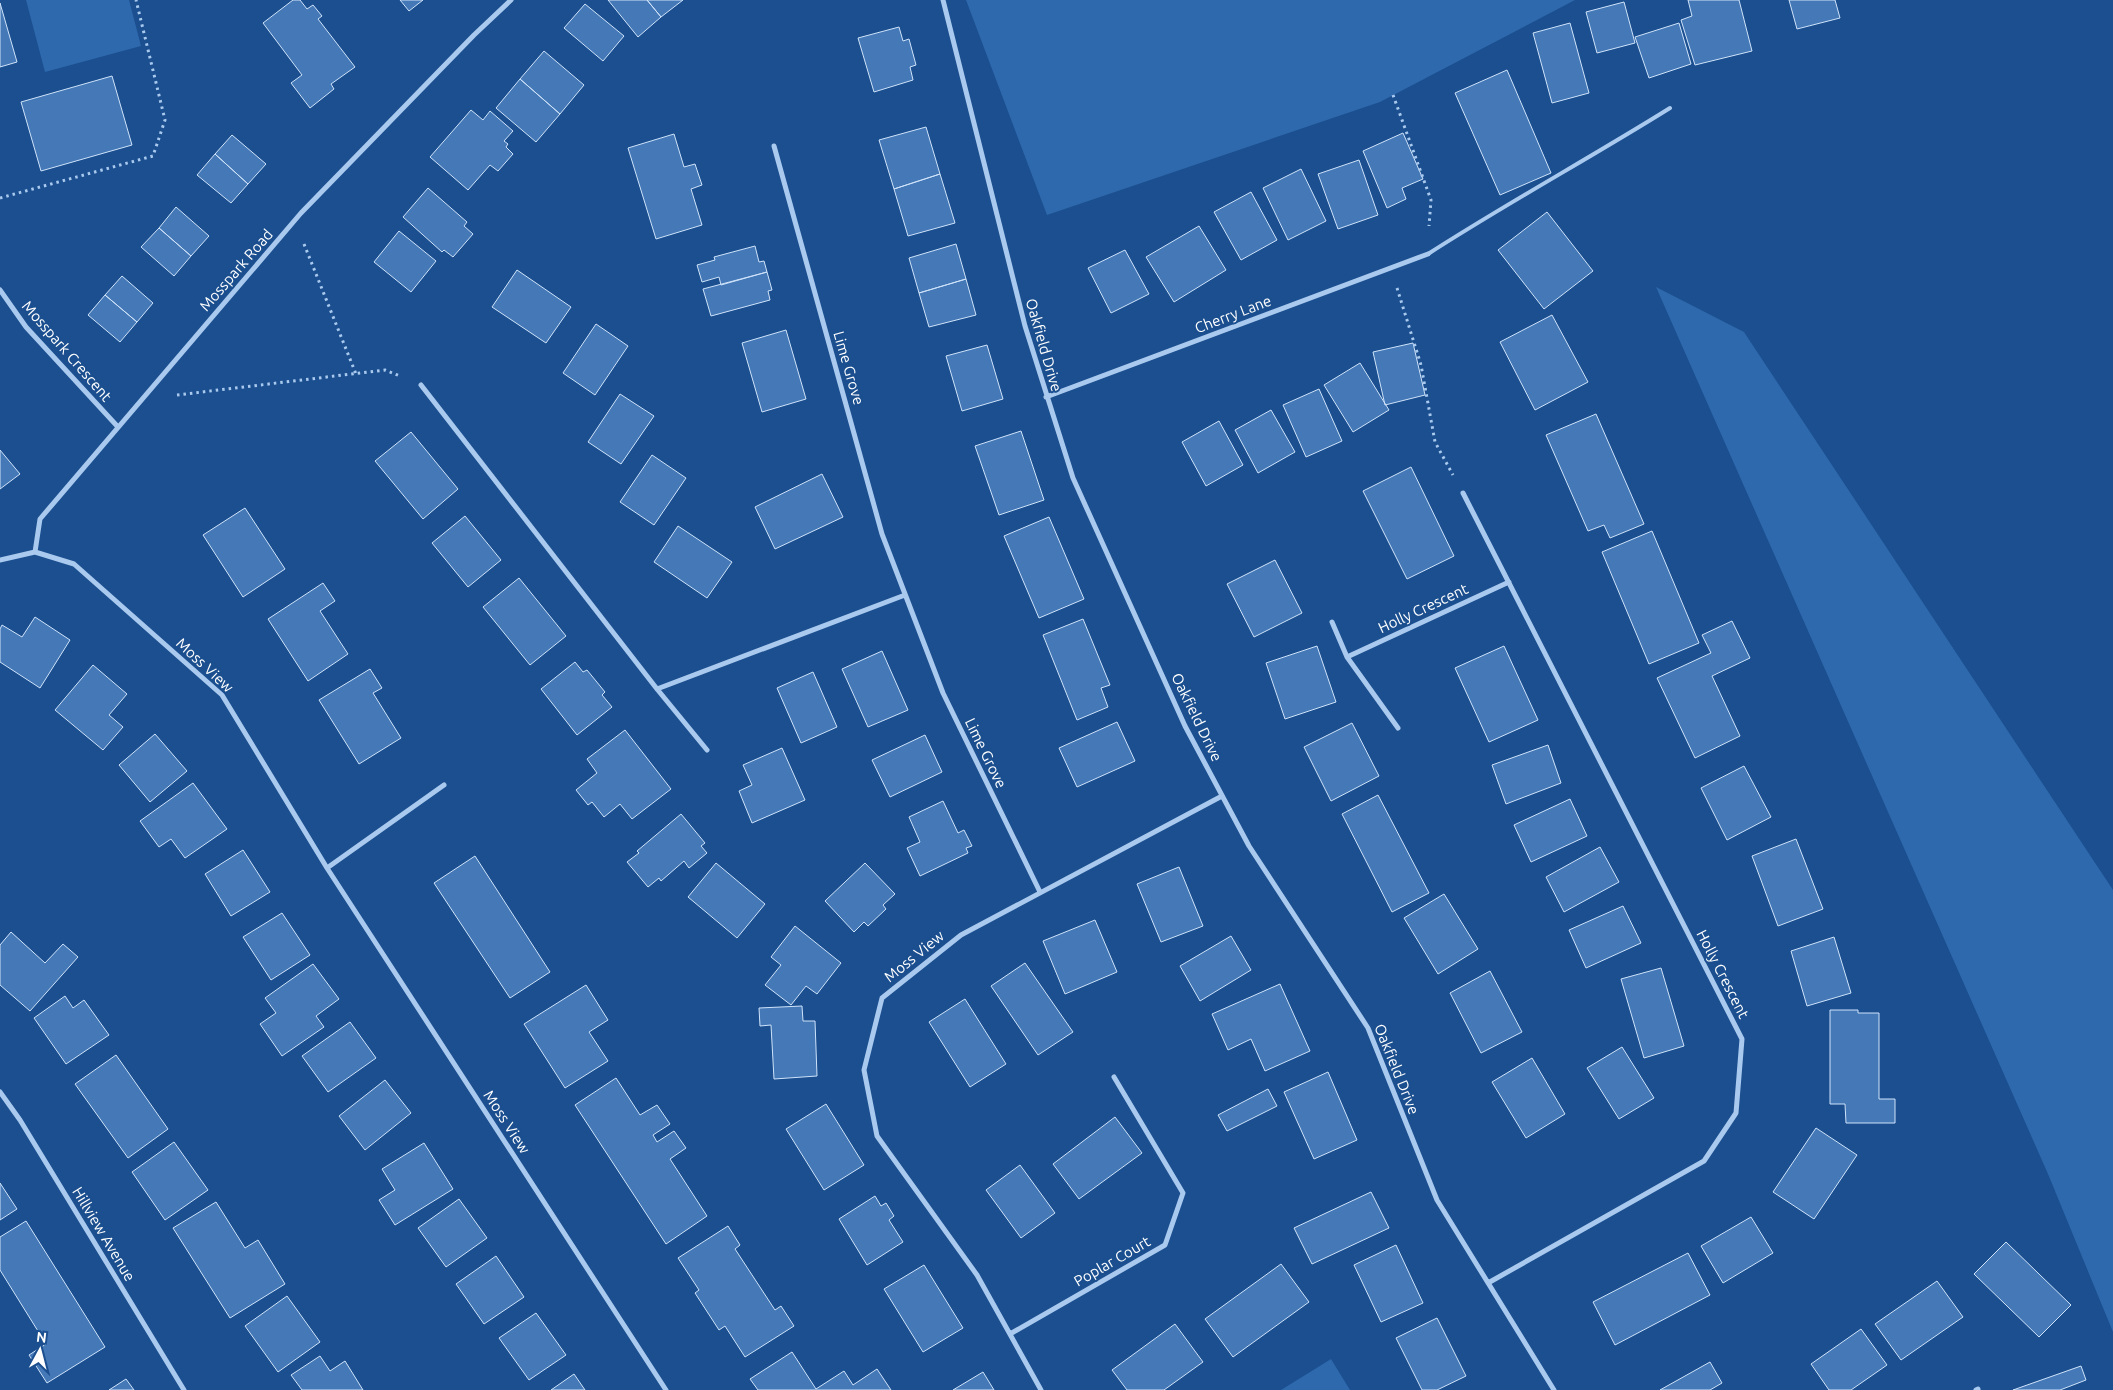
<svg xmlns="http://www.w3.org/2000/svg" width="2113" height="1390" font-family="Ubuntu,sans-serif">
  <style>
    .green { fill: #2e69ad }
    .building { fill: #4478b7; stroke: #cfe3fa }
    .lines { fill: none; stroke-linecap: round; stroke-linejoin: round }
    .path { stroke: #a9c9ee; stroke-width: 3; stroke-dasharray: 2.5 4; stroke-linecap: butt }
    .service { stroke: #a9c9ee; stroke-width: 4 }
    .minor { stroke: #a9c9ee; stroke-width: 5 }
    .labels { text-anchor: middle; dominant-baseline: central; stroke-width: 4; stroke-linejoin: round; paint-order: stroke }
    .street-label { font-size: 15px; fill: #fff; stroke: #1b4f8f }
  </style>
  <rect width="100%" height="100%" fill="#1b4f8f"/>
  <!-- green -->
  <path class="green" d="M26 0H129L141 46 45 72Z
    M966 0H1575L1380 102 1047 215Z
    M1656 287 1744 332 2113 890V1332L2048 1174Z
    M1331 1359 1350 1390H1281Z"/>
  <!-- building -->
  <path class="building" d="M293 0H300L307 9 313 5 322 16 318 19 355 67 331 84 334 89 310 108 291 83 302 75 263 23Z
    M400 0H423L409 11Z
    M608 0H647L661 17 638 37Z
    M647 0H683L661 17Z
    M1688 0H1739L1752 51 1695 65 1681 20 1692 16Z
    M1789 0H1835L1840 18 1797 29Z
    M1624 2 1635 43 1597 53 1586 12Z
    M0 3 17 62 0 67Z
    M585 4 624 36 603 61 564 28Z
    M1570 23 1589 93 1552 103 1533 33Z
    M1679 23 1691 64 1649 78 1635 37Z
    M899 27 903 41 909 39 916 65 910 67 913 80 874 92 858 38Z
    M544 51 584 85 560 114 520 79Z
    M1507 70 1551 173 1500 195 1455 93Z
    M112 76 132 145 41 171 21 102Z
    M520 79 560 114 536 142 496 108Z
    M471 110 483 120 490 111 513 131 504 141 508 144 506 147 513 154 498 171 490 165 468 190 430 157Z
    M926 127 940 174 894 189 879 140Z
    M1403 133 1423 179 1402 188 1406 199 1387 208 1363 151Z
    M674 134 684 167 695 164 702 185 691 189 702 225 656 239 628 148Z
    M232 135 266 164 248 184 215 154Z
    M215 154 248 184 231 203 197 175Z
    M1359 160 1378 215 1338 229 1318 174Z
    M1301 169 1326 221 1288 240 1263 188Z
    M940 174 955 223 908 236 894 189Z
    M428 188 467 222 464 226 473 234 453 257 444 250 442 252 403 217Z
    M1251 192 1277 240 1241 260 1214 212Z
    M176 207 209 236 191 256 159 228Z
    M1547 212 1593 271 1544 309 1498 250Z
    M1199 226 1226 270 1174 302 1146 257Z
    M159 228 191 256 174 276 141 247Z
    M399 231 436 261 411 292 374 262Z
    M956 244 966 279 919 293 909 258Z
    M755 246 759 262 764 261 767 272 721 285 719 277 702 282 697 265 715 260 714 257Z
    M1125 250 1149 294 1111 313 1088 268Z
    M517 270 571 307 546 343 492 307Z
    M767 272 772 290 768 291 770 300 711 316 703 289Z
    M122 276 153 303 137 322 105 295Z
    M966 279 976 315 929 327 919 293Z
    M105 295 137 322 120 342 88 315Z
    M1552 315 1588 382 1535 410 1500 342Z
    M596 324 628 346 595 395 563 373Z
    M786 330 806 399 762 412 742 343Z
    M1413 343 1425 395 1385 405 1373 352Z
    M987 345 1003 399 962 411 946 356Z
    M1360 363 1389 410 1353 432 1324 385Z
    M1319 389 1342 441 1306 457 1283 405Z
    M620 394 654 416 621 464 588 442Z
    M1271 410 1295 452 1258 473 1235 430Z
    M1596 414 1644 524 1610 538 1604 525 1588 531 1546 435Z
    M1219 421 1243 465 1206 486 1182 442Z
    M1021 431 1044 500 999 515 975 446Z
    M411 432 458 489 423 519 375 461Z
    M0 450 20 474 0 489Z
    M652 455 686 478 654 525 620 502Z
    M1411 467 1454 556 1407 579 1363 491Z
    M822 474 843 517 775 549 755 507Z
    M245 508 285 569 243 597 203 535Z
    M465 516 501 560 468 587 432 543Z
    M1049 517 1084 599 1039 618 1004 536Z
    M678 526 732 562 707 598 654 562Z
    M1652 531 1699 643 1649 664 1602 552Z
    M1275 560 1302 613 1254 637 1227 584Z
    M519 578 566 636 530 665 483 607Z
    M323 583 335 601 320 611 348 654 308 681 268 619Z
    M35 617 70 640 40 688 0 662V629L2 625 22 637Z
    M1083 619 1110 685 1101 688 1108 707 1077 720 1043 635Z
    M1732 621 1750 658 1712 676 1740 736 1695 758 1657 678 1711 653 1702 635Z
    M1317 646 1336 702 1285 719 1266 663Z
    M1504 646 1538 720 1489 742 1455 668Z
    M882 651 908 710 868 727 842 669Z
    M575 662 583 672 587 670 605 692 602 695 612 707 577 735 541 689Z
    M93 665 127 694 109 715 123 727 103 750 55 710Z
    M370 669 382 688 373 693 401 738 359 764 319 700Z
    M813 672 837 727 801 743 777 688Z
    M1117 722 1135 761 1077 787 1059 748Z
    M1352 723 1379 776 1331 801 1304 747Z
    M625 730 671 789 632 819 620 804 604 817 592 802 588 805 576 790 597 773 587 759Z
    M155 734 187 771 150 802 119 765Z
    M925 735 942 772 890 797 872 760Z
    M1548 745 1561 783 1506 804 1492 765Z
    M782 748 805 800 752 823 739 791 752 785 743 765Z
    M1744 766 1771 817 1727 840 1701 788Z
    M193 783 227 829 185 858 171 839 159 847 140 821Z
    M1378 795 1429 893 1392 912 1342 814Z
    M1570 799 1587 836 1531 862 1514 825Z
    M943 801 958 833 964 830 972 846 966 848 968 853 920 876 907 848 920 842 909 817Z
    M681 814 705 843 701 846 707 853 689 868 684 861 661 881 659 878 648 887 627 862 639 853 637 851Z
    M1796 839 1823 909 1778 926 1752 856Z
    M1600 847 1619 882 1564 912 1546 877Z
    M243 850 270 892 231 916 205 874Z
    M475 856 550 972 510 998 434 883Z
    M716 863 765 904 737 938 688 897Z
    M865 863 895 894 883 905 886 909 868 926 864 922 854 932 825 901Z
    M1179 867 1203 926 1161 942 1137 884Z
    M1444 894 1478 949 1438 974 1404 918Z
    M1623 906 1641 943 1586 968 1569 930Z
    M282 913 310 955 271 980 243 937Z
    M1095 920 1117 972 1065 994 1043 941Z
    M795 926 841 963 817 994 806 986 791 1005 765 985 781 965 771 957Z
    M11 932 45 963 63 944 78 957 30 1011 0 985V945Z
    M1231 936 1251 970 1200 1001 1180 966Z
    M1834 937 1851 993 1807 1006 1791 951Z
    M1025 963 1073 1032 1038 1055 991 986Z
    M313 964 339 999 316 1016 324 1027 282 1056 260 1024 276 1013 265 998Z
    M1661 968 1684 1046 1644 1058 1621 979Z
    M1490 971 1522 1032 1481 1053 1450 993Z
    M1280 984 1310 1051 1265 1071 1251 1039 1228 1050 1212 1014Z
    M586 985 608 1020 589 1032 608 1061 565 1088 524 1024Z
    M65 996 73 1008 84 1000 109 1035 66 1064 34 1018Z
    M965 999 1006 1064 970 1087 929 1022Z
    M802 1006 803 1021H815L817 1076 774 1079 771 1025 760 1026 759 1008Z
    M1830 1010H1858V1013H1879V1099H1895V1123H1846L1845 1104H1830Z
    M350 1022 376 1058 328 1092 302 1056Z
    M1622 1047 1654 1098 1619 1119 1587 1068Z
    M116 1055 168 1129 128 1158 75 1084Z
    M1532 1058 1565 1114 1526 1138 1492 1082Z
    M1328 1072 1357 1140 1314 1159 1284 1092Z
    M616 1078 640 1115 657 1105 670 1124 653 1135 657 1142 674 1131 686 1148 670 1159 707 1216 666 1244 575 1105Z
    M385 1080 411 1113 365 1150 339 1116Z
    M1268 1089 1277 1106 1227 1131 1218 1115Z
    M826 1104 864 1165 824 1190 786 1129Z
    M1115 1117 1142 1153 1079 1199 1053 1164Z
    M1816 1128 1857 1155 1814 1219 1773 1192Z
    M174 1142 208 1190 165 1220 132 1172Z
    M424 1143 453 1189 395 1225 379 1200 395 1190 382 1169Z
    M1020 1165 1055 1213 1021 1238 986 1190Z
    M0 1183 17 1209 0 1220Z
    M1371 1192 1389 1228 1312 1264 1294 1228Z
    M875 1196 881 1206 886 1203 894 1216 889 1220 903 1242 867 1265 839 1219Z
    M459 1199 487 1238 446 1267 418 1228Z
    M216 1202 245 1248 258 1240 285 1284 230 1318 173 1228Z
    M1751 1217 1773 1253 1723 1283 1701 1246Z
    M26 1221 105 1347 47 1383 29 1355 46 1344 0 1270V1237Z
    M728 1226 740 1245 735 1249 775 1310 781 1306 794 1326 745 1357 725 1326 719 1330 695 1293 699 1290 678 1258Z
    M2006 1242 2071 1305 2039 1337 1974 1274Z
    M1396 1245 1423 1303 1381 1322 1354 1265Z
    M1688 1253 1710 1295 1615 1345 1593 1302Z
    M496 1256 524 1297 484 1324 456 1284Z
    M1281 1264 1309 1302 1233 1357 1205 1319Z
    M924 1265 963 1328 923 1352 884 1289Z
    M1937 1281 1963 1317 1901 1360 1875 1324Z
    M287 1296 320 1342 278 1372 245 1326Z
    M536 1313 566 1355 529 1380 499 1338Z
    M1437 1318 1466 1376 1437 1390H1422L1396 1338Z
    M1175 1324 1203 1362 1164 1390H1127L1112 1370Z
    M1861 1329 1887 1365 1851 1390H1829L1811 1364Z
    M792 1352 816 1389 844 1371 853 1385 877 1369 891 1390H758L750 1379Z
    M320 1356 330 1371 345 1361 363 1390H302L291 1375Z
    M1710 1362 1722 1383 1710 1390H1660Z
    M2081 1366 2086 1380 2060 1390H2013Z
    M983 1372 994 1390H953Z
    M574 1374 585 1390H551Z
    M126 1379 134 1390H109Z"/>
  <g class="lines">
    <!-- path -->
    <path class="path" d="M1393 95 1431 200 1429 226
      M0 198 153 156 165 120 136 0
      M304 244 356 374
      M1397 288 1421 365 1435 442 1453 475
      M177 395 385 370 400 376"/>
    <!-- service -->
    <path class="service" d="M1428 254C1507 203 1590 158 1670 108"/>
    <!-- minor -->
    <path class="minor" d="M943 0 1025 326 1073 478 1185 726 1249 846 1368 1028 1437 1200 1554 1390
      M774 146 882 534 943 693 1040 892
      M0 290 26 327 118 427
      M421 385 657 689 707 750
      M1046 397 1428 254
      M1463 493 1742 1039 1736 1113 1704 1161 1488 1283
      M35 552 74 564 222 695 327 868 666 1390
      M0 560 35 552 40 519 301 213 474 35 511 0
      M1332 622 1347 657 1398 728
      M1347 657 1509 582
      M657 689 905 595
      M327 868 444 785
      M0 1092 20 1120 184 1390
      M1010 1334 1165 1245 1183 1193 1114 1077
      M1041 1390 977 1275 877 1136 864 1070 882 998 961 935 1222 796
      M1976 1390 1978 1389"/>
  </g>
  <g class="labels">
    <!-- street labels -->
    <g class="street-label">
      <text transform="translate(236 270) rotate(-49)">Mosspark Road</text>
      <text transform="translate(1233 314) rotate(-21)">Cherry Lane</text>
      <text transform="translate(1044 345) rotate(74)">Oakfield Drive</text>
      <text transform="translate(67 351) rotate(49)">Mosspark Crescent</text>
      <text transform="translate(849 368) rotate(74)">Lime Grove</text>
      <text transform="translate(1423 608) rotate(-25)">Holly Crescent</text>
      <text transform="translate(205 665) rotate(43)">Moss View</text>
      <text transform="translate(1197 717) rotate(64)">Oakfield Drive</text>
      <text transform="translate(986 753) rotate(64)">Lime Grove</text>
      <text transform="translate(914 956) rotate(-39)">Moss View</text>
      <text transform="translate(1723 974) rotate(63)">Holly Crescent</text>
      <text transform="translate(1397 1069) rotate(68)">Oakfield Drive</text>
      <text transform="translate(507 1122) rotate(57)">Moss View</text>
      <text transform="translate(104 1234) rotate(59)">Hillview Avenue</text>
      <text transform="translate(1112 1261) rotate(-30)">Poplar Court</text>
    </g>
  </g>
  <!-- north arrow -->
  <g transform="translate(40 1350) rotate(7)" stroke="#1b4f8f" stroke-width="4" paint-order="stroke">
  <path d="M0-4L9 19L0 12L-9 19Z" fill="#ffffff"/>
  <text y="-8" font-size="14" font-weight="bold" text-anchor="middle" fill="#ffffff">N</text>
  </g>
</svg>
